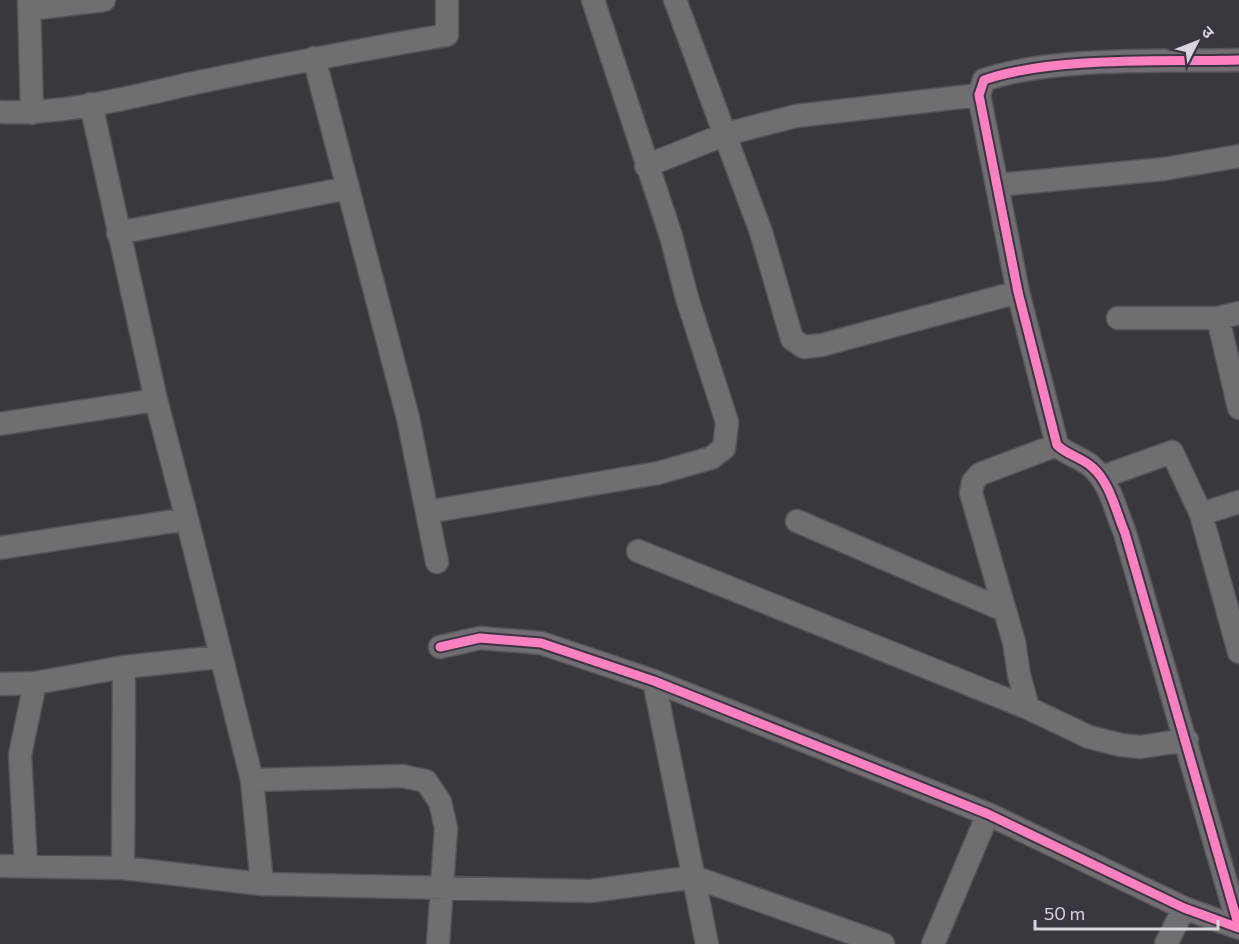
<svg xmlns="http://www.w3.org/2000/svg" width="1239" height="944" font-family="Commissioner,'Noto Sans Devanagari',sans-serif">
  <style>
    .lines { fill: none; stroke-linecap: round; stroke-linejoin: round }
    .street-casing { stroke: #56535a; stroke-width: 25 }
    .street { stroke: #716d73; stroke-width: 22 }
    .cycleway-casing { stroke: #3c3441; stroke-width: 13 }
    .cycleway { stroke: #ff80c0; stroke-width: 9 }
  </style>
  <rect width="100%" height="100%" fill="#3b373e"/>
  <g class="lines">
    <defs>
      <path id="street" d="M29 0 32 113
        M675 0 761 232 792 339 804 347 822 345 1018 292
        M30 9 104 0
        M314 58 408 418 437 562
        M1239 60C1164 62 1054 56 984 80L979 95 1018 292 1057 445C1067 455 1081 457 1092 467 1110 482 1116 512 1125 533L1239 927
        M91 104 156 400 187 519
        M0 112C67 115 134 96 199 82 281 65 364 49 447 35V0
        M646 166 726 134 796 116 979 95
        M998 185 1164 169 1239 156
        M118 233 348 188
        M1118 318H1218L1239 313
        M1218 318 1239 408
        M0 424 156 400
        M1102 477 1172 452 1201 514 1239 652
        M427 512 658 473 711 458 724 448 727 422 687 298 671 236 593 0
        M1201 514 1239 502
        M797 521 1004 610
        M0 548 187 519 252 780 262 884 123 868 0 866
        M638 551 1028 708 1089 737 1121 745 1140 747 1187 740
        M440 647 480 638 541 643 654 681 988 814 1184 908 1239 928
        M654 681 707 944
        M0 684 35 683 124 667 219 657
        M1028 708 1019 675 1014 642 971 493 973 482 980 474 1057 445
        M252 780 402 776 426 781 440 802 446 828 438 944
        M26 865 20 755 35 683
        M123 868 124 667
        M262 884 591 891 694 877 883 944
        M933 944 988 814
        M1166 944 1184 908"/>
    </defs>
    <!-- street casing -->
    <use href="#street" class="street-casing"/>
    <!-- street -->
    <use href="#street" class="street"/>
    <defs>
      <path id="cycleway" d="M1239 60C1164 62 1054 56 984 80L979 95 1018 292 1057 445C1067 455 1081 457 1092 467 1110 482 1116 512 1125 533L1239 927
        M440 647 480 638 541 643 654 681 988 814 1184 908 1239 928"/>
    </defs>
    <!-- cycleway casing -->
    <use href="#cycleway" class="cycleway-casing"/>
    <!-- cycleway -->
    <use href="#cycleway" class="cycleway"/>
  </g>
  <!-- north arrow -->
  <g transform="translate(1197 42) rotate(48)" stroke="#3c3441" stroke-width="4.5" paint-order="stroke">
  <path d="M0-4.5L10 22L0 15L-10 22Z" fill="#d9d4dd"/>
  <text y="-9" font-size="16" font-weight="bold" text-anchor="middle" fill="#d9d4dd">उ</text>
  </g>
  <!-- scale -->
  <path d="M1035 920v9h183v-9" fill="none" stroke="#d9d4dd" stroke-width="3"/>
  <text x="1044" y="920" font-size="18" fill="#d9d4dd" stroke="#3c3441" stroke-width="4.5" paint-order="stroke">50 m</text>
</svg>
